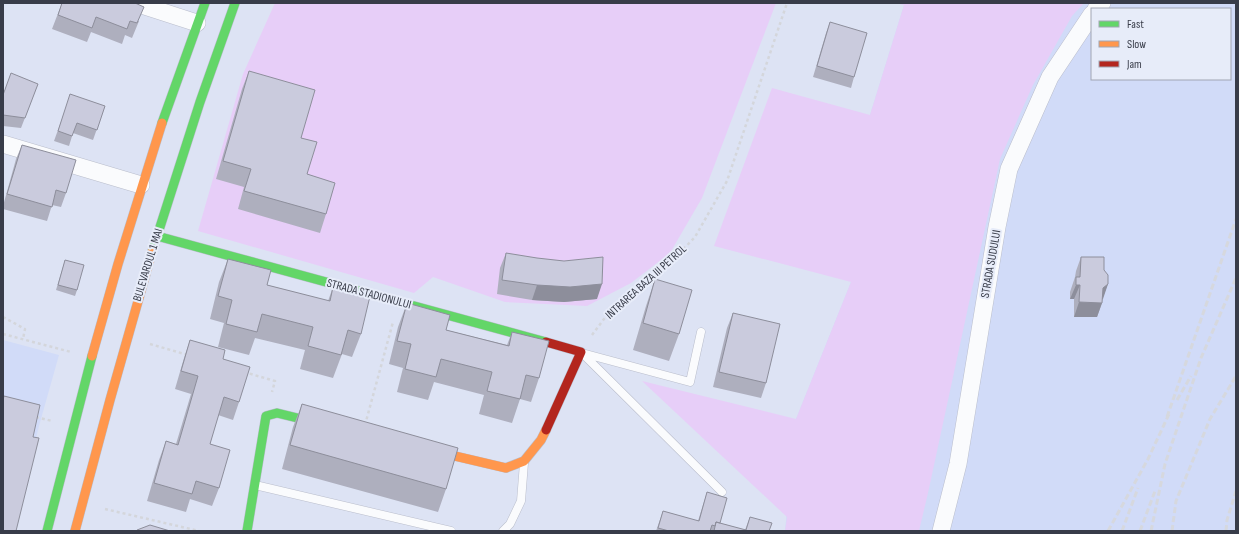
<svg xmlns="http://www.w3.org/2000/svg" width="1239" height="534" font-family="'Sofia Sans Condensed',sans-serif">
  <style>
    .built { fill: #d1dbf8; fill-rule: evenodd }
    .green { fill: #e7cef8 }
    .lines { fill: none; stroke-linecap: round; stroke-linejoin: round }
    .lane-casing { stroke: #babecc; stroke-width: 9 }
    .street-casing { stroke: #babecc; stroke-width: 18 }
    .fast-casing { stroke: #babecc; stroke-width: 10 }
    .slow-casing { stroke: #babecc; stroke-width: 10 }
    .jam-casing { stroke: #babecc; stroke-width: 10 }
    .path { stroke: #d4d6db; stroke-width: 2.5; stroke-dasharray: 3 3; stroke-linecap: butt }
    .lane { stroke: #fafbfd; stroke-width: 8 }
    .street { stroke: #fafbfd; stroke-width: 17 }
    .fast { stroke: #63d668; stroke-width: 9 }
    .slow { stroke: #ff974d; stroke-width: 9 }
    .jam { stroke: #b3261e; stroke-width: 9 }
    .rail { stroke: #d6d8de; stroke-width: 3; stroke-dasharray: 6 3; stroke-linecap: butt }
    .wall { fill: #aeafbe }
    .shaded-wall { fill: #8d8e9b }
    .building { fill: #cacbdd; stroke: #8d8e9b }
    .labels { text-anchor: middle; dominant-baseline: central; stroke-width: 4; stroke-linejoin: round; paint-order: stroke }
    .street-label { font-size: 12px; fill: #383c49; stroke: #e7ecf9 }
  </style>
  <rect width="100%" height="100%" fill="#dde3f4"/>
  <!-- built -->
  <path class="built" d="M896 3H1236V531H785L796 419 851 282 870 115 904 5ZM1092 9H1230V79H1092Z
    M3 340 59 355 39 426 13 531H3Z"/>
  <!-- green -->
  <path class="green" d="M275 3H776L702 198 670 253 631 283 587 306 505 302 433 277 414 293 198 231 243 74Z
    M896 3H1084L1072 16 1033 85 1000 159 928 493 919 531H785L787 517 642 381 796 419 851 282 714 246 772 88 870 115 904 5Z"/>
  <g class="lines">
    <defs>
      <path id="lane" d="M582 353 690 382 701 332
        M583 354 722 492
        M255 485 451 531
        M503 531 510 524 521 501 524 463"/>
      <path id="street" d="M135 3 197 23
        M1096 9 1102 3
        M3 144 141 185
        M941 531 958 464 997 227 1009 169 1050 77 1092 14"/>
      <path id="fast" d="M162 123 205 3
        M157 236 546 342
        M152 252 200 102 235 3
        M47 531 92 356
        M247 531 266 416 277 413 326 425"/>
      <path id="slow" d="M92 356 118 264 162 123
        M425 449 506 468 524 461 541 440 546 430
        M75 531 110 400 152 252"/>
      <path id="jam" d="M546 430 581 352 546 342"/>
    </defs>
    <!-- lane casing -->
    <use href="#lane" class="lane-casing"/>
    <!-- street casing -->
    <use href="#street" class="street-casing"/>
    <!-- fast casing -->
    <use href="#fast" class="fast-casing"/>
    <!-- slow casing -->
    <use href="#slow" class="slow-casing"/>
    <!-- jam casing -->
    <use href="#jam" class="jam-casing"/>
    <!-- path -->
    <path class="path" d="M3 317 25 329 23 339
      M3 334 71 352
      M592 335 607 315 671 262 695 237 727 181 787 3
      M150 344 188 355
      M244 372 275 381 272 392
      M36 417 52 421
      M365 425 393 322
      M105 509 199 531"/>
    <!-- lane -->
    <use href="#lane" class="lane"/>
    <!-- street -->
    <use href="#street" class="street"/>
    <!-- fast -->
    <use href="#fast" class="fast"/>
    <!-- slow -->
    <use href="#slow" class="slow"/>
    <!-- jam -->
    <use href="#jam" class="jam"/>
    <!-- rail -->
    <path class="rail" d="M1177 400 1191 376
      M1167 417 1236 219
      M1108 531 1148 459 1170 412
      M1122 531 1138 488
      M1140 531 1155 491
      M1151 531 1165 464 1201 358 1236 278
      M1172 531 1176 501 1210 419 1236 376
      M1226 531 1227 520 1236 491"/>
  </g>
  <!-- wall -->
  <path class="wall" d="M62 3 139 21 132 38 125 35 122 44 91 32 87 42 52 29Z
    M830 22 854 77 851 88 813 77 826 33Z
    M249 71 301 138 307 174 326 214 320 233 238 209 244 187 216 179 242 89Z
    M38 84 21 128 3 126V95Z
    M67 105 105 106 93 140 73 133 69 146 54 141Z
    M22 145 66 193 61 207 52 205 47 221 3 209V206L16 159Z
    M506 253 597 299 564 302 532 300 497 294 500 268Z
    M1081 257 1104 270 1108 284 1102 299V303L1097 317H1074V299H1070V292L1075 277 1076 271Z
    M228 259 267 285 328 301 333 287 361 334 352 357 342 354 333 378 300 369 305 350 255 338 249 355 218 347 224 323 210 319 219 282Z
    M65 260 77 290 75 296 56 290Z
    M655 279 679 334 669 361 633 350 646 306Z
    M407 303 446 330 507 345 512 332 539 378 531 402 520 399 512 423 479 414 484 395 434 382 428 400 397 392 403 368 389 364 398 327Z
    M733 313 766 383 761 398 713 387 727 328Z
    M190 340 223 359 239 402 233 420 218 415 210 444 219 488 212 506 190 499 186 512 147 501 159 460 166 441 176 444 191 394 175 389 184 358Z
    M302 404 446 489 438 512 282 469 293 427Z
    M707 492 720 523 745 530 750 517 769 531H656L663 511 698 521Z"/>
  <!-- shaded-wall -->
  <path class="shaded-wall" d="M602 284 597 299 564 302 532 300 537 285Z
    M1108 284 1103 299 1097 302 1103 288Z
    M1076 285H1080L1074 299H1070Z
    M1079 302 1102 303 1097 317H1074Z"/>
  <!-- building -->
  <path class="building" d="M62 3H135L144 7 137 23 130 21 127 29 96 17 92 28 58 15Z
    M830 22 867 33 854 77 817 66Z
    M249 71 315 90 301 138 317 142 307 174 335 183 326 214 244 191 251 169 223 161Z
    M11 73 38 84 25 118 3 115V95Z
    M70 94 105 106 97 130 77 123 72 136 58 131Z
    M22 145 76 160 66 193 56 190 52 207 7 194Z
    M506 253 537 258 564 261 603 257 602 284 570 287 537 285 502 280Z
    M1081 257H1104V270L1108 275V284L1103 288 1102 303 1079 302 1080 285H1076V277H1080Z
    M228 259 271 270 267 285 330 301 333 287 370 296 361 334 348 330 341 355 308 346 313 327 262 314 257 332 226 324 232 300 218 296Z
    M65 260 84 265 77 290 58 285Z
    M655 279 692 290 679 334 643 323Z
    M407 303 450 315 446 330 509 346 512 332 549 341 539 378 526 375 520 399 487 391 492 372 441 359 436 377 405 369 411 344 397 341Z
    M733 313 780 324 766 383 719 372Z
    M190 340 225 350 223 359 250 367 239 402 224 397 210 444 230 450 219 488 196 481 192 494 154 483 166 441 178 445 198 376 181 371Z
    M4 396 40 405 33 437 39 438 16 531H3V400Z
    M302 404 458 448 446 489 290 445Z
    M707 492 727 498 720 523 716 522 715 526 712 525 710 531H669L658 528 663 511 699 521Z
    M750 517 772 523 769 531H714L716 522 746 530Z
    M150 525 170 531H137V530Z"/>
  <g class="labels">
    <!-- street labels -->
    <g class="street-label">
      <text transform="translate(991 264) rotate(-80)">STRADA SUDULUI</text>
      <text transform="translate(148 265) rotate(-73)">BULEVARDUL 1 MAI</text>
      <text transform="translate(646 282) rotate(-42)">INTRAREA BAZA III PETROL</text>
      <text transform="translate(369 294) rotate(15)">STRADA STADIONULUI</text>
    </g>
  </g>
  <!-- border -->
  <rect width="1239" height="534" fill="none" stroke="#383c49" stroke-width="8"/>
  <!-- legend -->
  <rect x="1091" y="8" width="140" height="72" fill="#e7ecf9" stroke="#a1a6b3"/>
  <rect x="1099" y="21" width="20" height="6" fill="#63d668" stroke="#a1a6b3"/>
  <text x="1127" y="28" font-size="12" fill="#383c49">Fast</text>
  <rect x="1099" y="41" width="20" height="6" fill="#ff974d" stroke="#a1a6b3"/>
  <text x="1127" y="48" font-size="12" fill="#383c49">Slow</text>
  <rect x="1099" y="61" width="20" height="6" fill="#b3261e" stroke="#a1a6b3"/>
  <text x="1127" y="68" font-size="12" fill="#383c49">Jam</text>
</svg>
